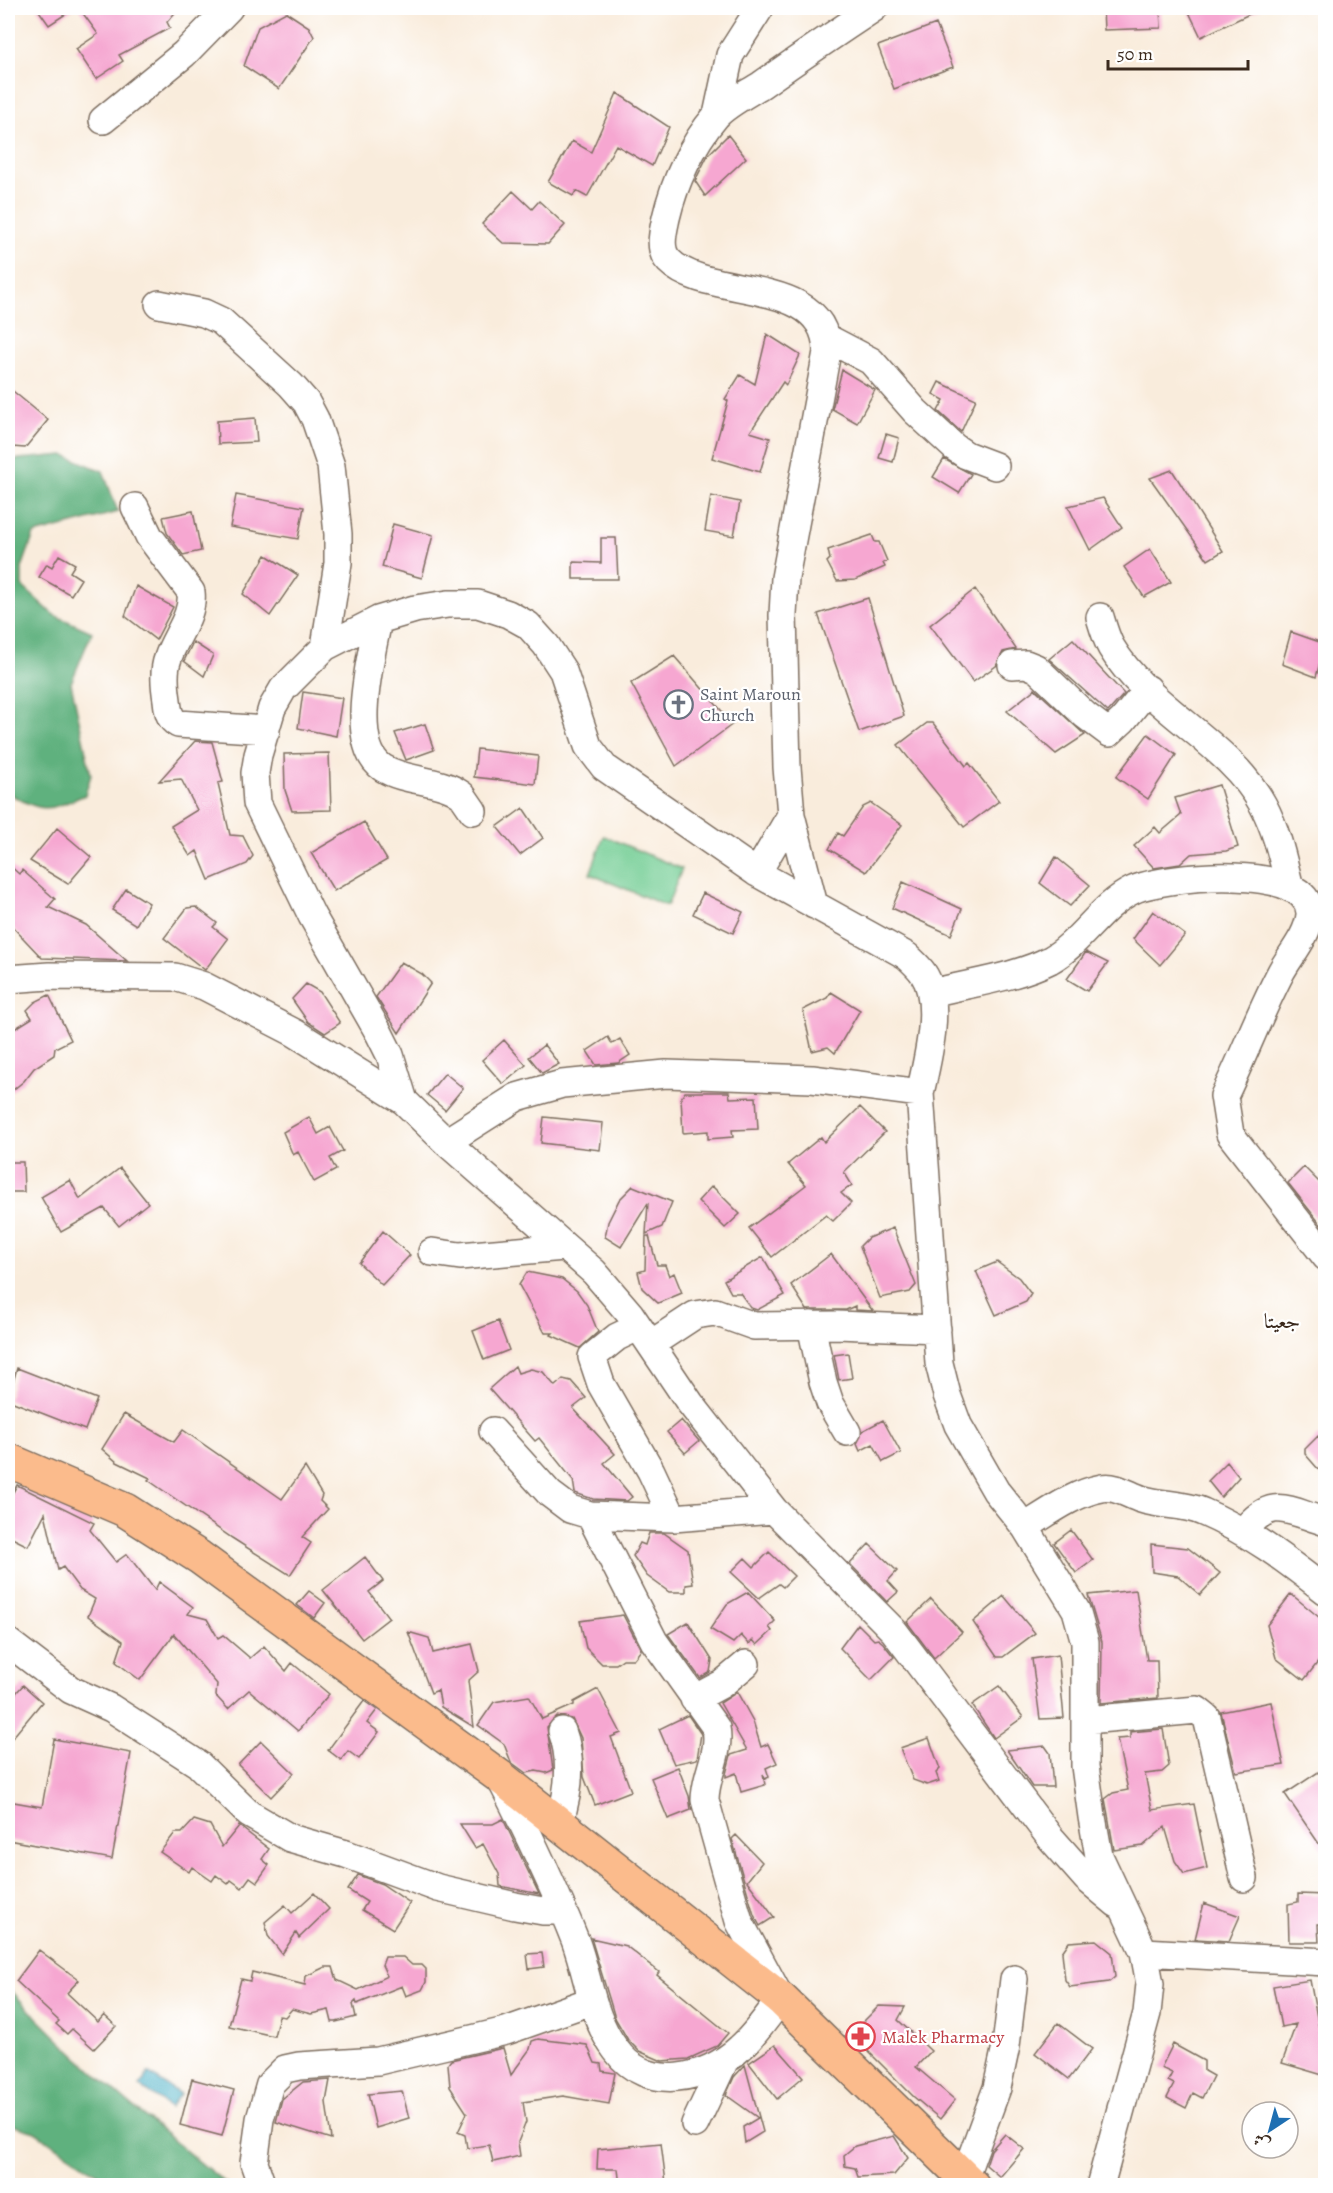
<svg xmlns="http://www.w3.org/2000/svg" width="1333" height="2193" font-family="Alegreya,Amiri,serif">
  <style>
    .green { fill: #74ce95; stroke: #587c5a; stroke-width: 1.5 }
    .forest { fill: #5fb17e; stroke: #4d6e4e; stroke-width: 1.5 }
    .water { fill: #48b0c6; stroke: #426d72; stroke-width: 1.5 }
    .building { fill: #f6a7d1 }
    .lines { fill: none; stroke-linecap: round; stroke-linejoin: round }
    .minor-casing { stroke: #7e6e60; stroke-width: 30 }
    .highway-casing { stroke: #7e6e60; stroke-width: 36 }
    .minor { stroke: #fff; stroke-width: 27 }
    .highway { stroke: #fbbb8c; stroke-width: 33 }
    .labels { text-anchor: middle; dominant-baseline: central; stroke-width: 4.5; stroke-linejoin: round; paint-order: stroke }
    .worship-label { font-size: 18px; fill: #5b616d; stroke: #fff; text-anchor: start }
    .health-label { font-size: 18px; fill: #be3a42; stroke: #fff; text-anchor: start }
    .quarter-label { font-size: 21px; fill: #3b2a1e; stroke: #fff }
  </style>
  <rect width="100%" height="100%" fill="#fff"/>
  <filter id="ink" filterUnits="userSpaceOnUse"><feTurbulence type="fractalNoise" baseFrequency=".0167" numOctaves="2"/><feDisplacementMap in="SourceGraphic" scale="12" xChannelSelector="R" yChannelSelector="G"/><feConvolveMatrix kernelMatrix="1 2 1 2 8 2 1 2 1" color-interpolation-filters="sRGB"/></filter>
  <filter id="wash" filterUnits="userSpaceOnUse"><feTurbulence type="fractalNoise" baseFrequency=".008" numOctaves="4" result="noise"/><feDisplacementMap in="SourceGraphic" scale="24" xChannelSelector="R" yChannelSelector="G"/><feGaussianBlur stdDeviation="1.35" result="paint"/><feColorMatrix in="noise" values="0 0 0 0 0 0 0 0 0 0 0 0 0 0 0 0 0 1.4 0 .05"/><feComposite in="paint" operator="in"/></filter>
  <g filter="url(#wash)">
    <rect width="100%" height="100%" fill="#f9ecdc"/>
    <!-- green -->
    <path class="green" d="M604 836 682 869 667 906 590 874Z"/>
    <!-- forest -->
    <path class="forest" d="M64 455 103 471 118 512 34 534 22 568V586L54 615 92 632 71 683 91 775 85 795C47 811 45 814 8 793V460Z
      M8 1987C74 2060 151 2123 228 2185H115L35 2132 8 2124Z"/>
    <!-- water -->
    <path class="water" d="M148 2073 180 2094 170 2108 140 2086Z"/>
    <g id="blocks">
      <!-- building -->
      <path class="building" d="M37 8H75L49 25Z
        M79 8H179L167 22 170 28 119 55 123 61 96 79 76 49 98 34Z
        M1103 8H1160L1161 28 1104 30Z
        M1187 8H1262L1201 37Z
        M286 12 309 27 314 37 279 89 244 66 258 27Z
        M936 24 953 67 894 89 878 46Z
        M617 93 669 127 652 166 616 145 587 197 576 191 573 196 548 182 572 141 591 152Z
        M728 135 746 158 705 196 695 181 708 155Z
        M513 191 532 209 539 201 565 225 548 244 503 243 482 224Z
        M767 334 800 355 786 385 783 382 750 432 770 438 760 472 712 458 728 401 725 399 740 375 755 384Z
        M842 370 875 390 857 423 832 409Z
        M939 382 976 399 961 432 938 411 944 400 933 394Z
        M8 387 48 420 25 448 12 447 8 444Z
        M255 418 257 442 218 444 217 421Z
        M886 434 899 438 893 462 879 458Z
        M944 459 971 474 959 493 933 477Z
        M1172 470 1223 551 1208 560 1150 478Z
        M236 495 304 507 298 539 230 527Z
        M711 496 740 502 734 536 705 531Z
        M1103 498 1122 527 1090 550 1068 506Z
        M193 511 201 551 183 555 167 533 163 517Z
        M393 524 433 535 422 578 382 567Z
        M872 535 875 542H879L887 561 883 563 885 567 855 580 837 581 827 562 830 559 828 550Z
        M601 538H616L618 579H573V562L601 563Z
        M1150 549 1171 582 1144 597 1124 567Z
        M59 555 75 564 70 572 81 579 71 595 39 577 47 564 52 567Z
        M266 555 298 575 270 616 243 594Z
        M136 586 173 607 156 640 125 616Z
        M975 589 1016 649 1003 652 996 666 973 682 930 625Z
        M868 598 904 716 859 732 818 614Z
        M1291 632 1325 644 1316 677 1282 664Z
        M1073 639 1124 694 1108 712 1049 659Z
        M193 642 213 655 204 676 184 661Z
        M674 656 733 724 676 766 631 683Z
        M1035 689 1085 735 1056 754 1007 711Z
        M303 692 342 698 336 736 298 728Z
        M927 723H933L966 766 969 763 999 801 964 827 898 745Z
        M425 724 434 750 406 760 395 733Z
        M1148 734 1176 755 1148 799 1116 777Z
        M195 741 212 742 223 782 218 783 230 835 243 836 253 856 247 864 209 880 197 851 190 856 171 826 197 810 181 779 159 781Z
        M477 749 538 756 535 784 474 777Z
        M329 753 331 810 292 811 285 790 284 754Z
        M1219 785 1238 847 1226 851 1191 854 1180 864 1154 868 1134 846 1155 827 1160 833 1181 815 1175 798Z
        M871 803 902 825 866 872 829 849 838 833 843 836 863 807Z
        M523 808 543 838 520 855 497 827Z
        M364 822 387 860 334 891 311 853Z
        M57 828 91 857 68 884 30 861Z
        M1056 857 1090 885 1070 906 1040 883Z
        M8 864 19 874 22 870 55 899 48 907 86 925 127 961 42 958 8 922Z
        M903 882 962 909 951 935 892 908Z
        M126 889 149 903 136 925 112 910Z
        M703 893 743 912 733 933 693 914Z
        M196 907 217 923 213 927 228 939 205 970 164 938 187 908Z
        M1153 911 1185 935 1160 965 1133 939Z
        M1086 952 1108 963 1087 991 1067 979Z
        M401 962 422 974 431 983 399 1033 376 997Z
        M306 984 320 992 340 1023 325 1033 308 1022 292 999Z
        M831 992 860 1010 835 1053 828 1047 812 1051 803 1010 827 998Z
        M49 995 71 1040 55 1048 54 1055 34 1068 24 1081 8 1094V1033L32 1018 27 1010 35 1002Z
        M608 1037 612 1044 620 1039 630 1055 618 1063 596 1065 587 1051Z
        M504 1040 526 1065 503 1084 482 1060Z
        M544 1045 559 1064 542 1073 529 1057Z
        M445 1073 463 1088 445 1110 427 1095Z
        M685 1092H729L730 1098 756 1097 758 1129 732 1130 733 1137 708 1139V1131L683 1133 681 1098Z
        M860 1107 885 1132 844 1172 852 1185 841 1193 851 1203 833 1221 826 1215 772 1257 749 1228 806 1185 788 1164 821 1137 824 1142Z
        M309 1117 318 1134 330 1127 343 1151 330 1158 336 1170 314 1182 298 1152 293 1155 283 1132Z
        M544 1117 603 1123 600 1150 541 1143Z
        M8 1162H23L24 1192H8Z
        M1304 1167 1326 1189V1231L1288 1183Z
        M120 1168 148 1203 119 1226 104 1208 61 1232 41 1197 70 1180 80 1199Z
        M633 1186 672 1202 662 1227 646 1234 648 1203 621 1247 605 1237 608 1222 619 1200Z
        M712 1186 740 1214 725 1228 698 1201Z
        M893 1228 916 1285 910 1292 880 1298 860 1246 868 1238Z
        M383 1231 410 1255 382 1285 359 1263Z
        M646 1236H649L657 1265H665L669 1276 674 1273 682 1293 658 1303 642 1288 638 1272 645 1270Z
        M831 1254 866 1302 873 1311 855 1310V1306L846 1310H807L791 1285Z
        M763 1257 785 1295 757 1310 751 1308 740 1293H731L724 1280Z
        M997 1262 1019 1278 1031 1294 1026 1302 996 1315 976 1271Z
        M527 1272 562 1279 577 1291 587 1305 598 1332 580 1348 551 1335 553 1333H545L519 1285Z
        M498 1321 509 1350 484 1360 473 1331Z
        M848 1353 852 1378 839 1380 834 1355Z
        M515 1366 518 1373 531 1369 543 1372 555 1386 563 1379 571 1381 586 1398 573 1408 615 1454 604 1463 632 1497 627 1501 593 1499 575 1493 573 1480 539 1438 535 1441 489 1389Z
        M17 1368 97 1399 85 1430 8 1400Z
        M124 1414 174 1442 183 1430 282 1499 305 1467 322 1495 320 1501 328 1509 302 1537 311 1543 290 1575 232 1538 148 1480 150 1478 117 1462 102 1449Z
        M681 1420 699 1441 685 1453 667 1432Z
        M883 1420 901 1453 883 1462 873 1444 860 1451 857 1444 862 1431Z
        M1318 1436 1326 1444V1478L1305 1454V1449Z
        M1227 1462 1239 1477 1221 1497 1208 1481Z
        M17 1485 94 1523 90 1530 116 1562 127 1554 155 1590 159 1582 193 1607 188 1614 207 1619 218 1638 223 1635 250 1658 264 1646 286 1671 292 1663 329 1694 298 1731 249 1690 228 1709 216 1696 217 1684 174 1634 140 1680 116 1662 123 1641 88 1616 95 1599 80 1590 63 1567 58 1570 45 1513 28 1546 8 1536V1502Z
        M1071 1530 1093 1560 1076 1573 1054 1543Z
        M649 1533H664L688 1550 693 1584 686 1585V1592H669L647 1576 633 1556 640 1543 645 1545Z
        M869 1544 897 1571 888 1581 898 1592 887 1602 850 1564Z
        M1151 1544 1188 1548 1220 1573 1200 1595 1178 1576 1152 1572Z
        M769 1552 794 1576 783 1587 779 1584 759 1598 731 1572 745 1558 754 1567Z
        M365 1557 383 1581 369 1592 389 1618 362 1639 323 1590Z
        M1136 1590 1147 1660H1157L1158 1698 1101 1703 1102 1642 1088 1595Z
        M309 1591 325 1603 314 1618 297 1605Z
        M748 1592 775 1621 769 1627 772 1631 757 1645 753 1640 749 1644 741 1635 733 1643 710 1629 727 1604Z
        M1291 1594 1326 1623V1652L1304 1680 1276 1658 1267 1625Z
        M1004 1596 1035 1633 1003 1657H997L973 1622Z
        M931 1599 962 1632 934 1658 907 1622Z
        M623 1615 641 1650 634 1659H623L616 1664H602L586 1648 580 1621Z
        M688 1622 712 1660 710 1672 700 1678 668 1634Z
        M858 1624 874 1640 878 1639 883 1643 894 1657 871 1680 840 1648Z
        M408 1632 429 1638 433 1653 472 1644 479 1671 468 1681 474 1727 441 1707 438 1690 431 1693Z
        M1058 1655 1064 1718 1040 1719 1032 1659Z
        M23 1685 42 1702 8 1743V1690L16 1693Z
        M999 1686 1023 1717 994 1738 972 1705Z
        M598 1689 621 1733 611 1737 631 1791 595 1805 584 1777 581 1738 572 1719 557 1716 547 1727 553 1770 546 1773 536 1771 526 1773 511 1762 504 1744 478 1725 494 1702 529 1696 542 1719 574 1705V1702Z
        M737 1692 753 1721 761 1747 768 1744 777 1763 766 1768 769 1777 765 1779 763 1774 765 1785 741 1792 736 1773 726 1777V1774L731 1755 747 1750 720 1703Z
        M364 1701 377 1710 367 1723 379 1732 359 1759 348 1751 341 1760 328 1750Z
        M1271 1702 1284 1765 1236 1772 1221 1712Z
        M688 1715 701 1734 697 1759 674 1764 659 1729Z
        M1163 1729 1169 1766 1162 1772 1145 1774 1152 1810 1194 1804 1207 1868 1184 1874 1175 1861 1165 1827 1143 1846 1114 1850 1108 1815 1105 1799 1113 1793 1128 1790 1117 1739 1130 1738V1732Z
        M929 1738 940 1769 936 1773 939 1781 927 1785 913 1780 900 1748Z
        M54 1739 131 1753 112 1859 8 1840V1801L42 1807Z
        M261 1741 294 1773 271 1797 238 1765Z
        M1045 1746 1050 1753 1053 1787H1032L1007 1750Z
        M678 1767 689 1796 691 1810 668 1819 651 1778Z
        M1326 1767V1854L1285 1794Z
        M503 1819 525 1865 539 1894 500 1886 499 1874 483 1844 475 1848 460 1824H493Z
        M194 1820 210 1825 222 1847 239 1826 269 1849 262 1859 269 1865 257 1882 250 1877 242 1888 231 1880 228 1884 216 1875 212 1881 192 1867 189 1872 160 1852 175 1833H182Z
        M736 1835 762 1862 747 1881 774 1917 760 1926 754 1915 732 1839Z
        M358 1875 382 1884 410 1903 393 1929 362 1910 367 1902 348 1890Z
        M314 1893 329 1909 299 1938 296 1933 282 1954 268 1936 265 1922 285 1905 292 1913Z
        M1298 1894 1326 1895V1924H1318L1319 1942H1289L1288 1904 1298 1902Z
        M1204 1903 1240 1916 1229 1941 1195 1939Z
        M591 1938 626 1946 659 1972 657 1975 728 2033 717 2046 688 2059 662 2061 639 2051 628 2040 615 2018Z
        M1096 1940 1112 1953 1115 1977 1109 1982 1070 1987 1065 1980 1062 1952 1069 1942Z
        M39 1950 79 1980 67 1993 98 2022 104 2015 116 2026 94 2049 72 2029 67 2034 56 2024 59 2021 16 1981Z
        M542 1953 544 1967 529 1969 527 1954Z
        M385 1957H403L412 1965H422L426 1969V1982L422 1990 406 1996 402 1986 357 2004 356 2001 353 2004 356 2017 336 2022H332L329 2010 311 2014 292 2009 285 2017 279 2016 274 2036 229 2026 241 1979 250 1981 252 1972 305 1985 306 1976 325 1967H333L337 1980 358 1990 387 1976 382 1965Z
        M1310 1980 1321 2039 1326 2040V2076L1282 2063 1296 2024 1281 2027 1273 1986Z
        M879 2006 905 2007 898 2020 931 2051 916 2067 955 2100 940 2119 914 2097 851 2034Z
        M1058 2023 1092 2049 1069 2079 1035 2053Z
        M538 2039 587 2045 595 2063 601 2064 602 2071 615 2073 609 2104 563 2096 523 2102 526 2122 518 2142 520 2156 493 2162 489 2145 467 2148 465 2135 458 2132 467 2113 450 2087 448 2064 451 2060 503 2048 511 2075 530 2049 532 2041Z
        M1173 2044 1204 2061V2071L1213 2076 1202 2098 1193 2093 1186 2108 1167 2098 1174 2084 1168 2081 1172 2073 1161 2068Z
        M775 2045 803 2077 777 2099 749 2063Z
        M745 2065 763 2132 745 2143 743 2127 758 2118 726 2095 734 2077Z
        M192 2079 234 2090 222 2136 180 2125Z
        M330 2080 326 2102 331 2139 276 2122 282 2099 303 2082Z
        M402 2091 409 2118 376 2128 368 2094Z
        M1005 2134 1024 2149 1000 2177 986 2165 991 2150Z
        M894 2136 908 2158 894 2175 858 2177 855 2168 845 2166 844 2155 855 2146Z
        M661 2143 666 2183 620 2186 618 2169H597L598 2149Z"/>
    </g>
  </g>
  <g filter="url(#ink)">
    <use href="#blocks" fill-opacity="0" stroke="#7e6e60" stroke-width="1.5"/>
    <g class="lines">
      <defs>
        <path id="minor" d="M717 115 730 55 760 8
          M103 120 184 54 229 8
          M159 304 204 313 221 321 291 385 306 402 315 419 331 466 338 534V563L325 647
          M827 338 871 361 915 411 954 447 966 455 995 466
          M135 507 149 536 191 592C194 616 175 636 168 658 163 671 165 687 167 700 168 710 169 719 178 724L266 730
          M1100 617C1103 627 1106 638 1111 647 1148 709 1229 742 1263 805 1277 831 1283 860 1290 888
          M378 620C372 654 347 745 383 768 404 781 432 779 454 790L462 795 473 811
          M1012 665 1026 664 1036 668 1085 715 1109 733 1123 720 1148 689
          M757 873 791 815
          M814 905 791 815 787 767 783 615 785 578 827 352C826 274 707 300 669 261 658 250 663 232 666 218 674 183 692 144 716 116 727 104 747 94 761 85 798 59 836 33 874 8
          M8 979 49 976 175 977 204 986 295 1033 404 1101 446 1142 594 1272 630 1314 690 1403 774 1510 894 1631 1049 1836 1087 1879 1117 1904
          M932 993C970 983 1014 978 1050 960 1082 942 1100 906 1133 890 1163 876 1313 861 1310 915 1308 936 1290 955 1281 972 1260 1012 1244 1055 1224 1096L1230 1134 1326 1257
          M404 1101 390 1055 379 1033 312 916 257 803 255 773 258 755 272 708 283 689 325 647 378 620 415 609 448 604H478L508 614 528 625 546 645 563 671 588 746 604 767 757 873 907 956C912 961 919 967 923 973 943 1002 927 1062 920 1093L939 1363 947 1395 958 1425 996 1491 1025 1527 1076 1610 1085 1642V1766L1092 1817 1099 1856 1144 1952 1150 1984 1147 2013 1100 2186
          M446 1142 517 1097 562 1084 666 1074 812 1079 920 1093
          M432 1252 460 1256 564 1247
          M811 1325 823 1382 830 1403 847 1432
          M638 1327 617 1337 592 1357 601 1384 651 1471 673 1518
          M651 1344 695 1315 715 1312 754 1326 837 1325 937 1329
          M493 1431 550 1494 570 1509 590 1515 673 1518 774 1510
          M1025 1527C1049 1512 1074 1493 1102 1488 1115 1485 1129 1495 1141 1499 1161 1506 1183 1503 1203 1512 1248 1531 1288 1561 1326 1591
          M1243 1532C1271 1495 1287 1510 1326 1522
          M8 1642 71 1690 111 1708 198 1764 249 1814 290 1838 346 1854 438 1888 515 1906 543 1911H563
          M694 1699 722 1684 746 1664
          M1087 1720 1197 1710 1207 1718 1244 1878
          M500 1778C527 1831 553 1884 575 1940 589 1977 591 2017 616 2050 647 2093 706 2080 740 2048 756 2034 768 2015 781 1999L739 1921 705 1800C705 1775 721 1753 716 1728L654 1641 590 1515
          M559 1823C569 1793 573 1761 562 1731
          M1144 1952 1326 1962
          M695 2124 725 2060
          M964 2178 997 2088 1006 2046 1014 1979
          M262 2186 254 2163 260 2119 270 2084 285 2069 299 2066 378 2061 506 2031 591 2001"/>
        <path id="highway" d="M8 1460 125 1510 199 1557 499 1776 781 1999 973 2186"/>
      </defs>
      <!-- minor casing -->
      <use href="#minor" class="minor-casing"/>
      <!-- highway casing -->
      <use href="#highway" class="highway-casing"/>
      <!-- minor -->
      <use href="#minor" class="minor"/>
      <!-- highway -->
      <use href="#highway" class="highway"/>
    </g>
  </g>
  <!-- icons -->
  <defs>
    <symbol id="church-ring" viewBox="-11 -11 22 22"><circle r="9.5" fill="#fff" stroke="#6b7280" stroke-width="1.5"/><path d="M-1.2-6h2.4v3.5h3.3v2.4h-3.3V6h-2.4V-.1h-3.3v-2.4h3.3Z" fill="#6b7280"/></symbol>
    <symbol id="pharmacy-ring" viewBox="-11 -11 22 22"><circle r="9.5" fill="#fff" stroke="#e0444e" stroke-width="1.5"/><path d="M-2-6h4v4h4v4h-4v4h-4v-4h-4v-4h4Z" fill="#e0444e"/></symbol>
  </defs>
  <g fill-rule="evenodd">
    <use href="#church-ring" x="662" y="688" width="33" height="33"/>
    <use href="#pharmacy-ring" x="844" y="2020" width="33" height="33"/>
  </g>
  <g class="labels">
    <!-- worship labels -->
    <g class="worship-label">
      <text x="700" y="694">Saint Maroun<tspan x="700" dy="21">Church</tspan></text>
    </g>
    <!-- health labels -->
    <g class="health-label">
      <text x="882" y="2037">Malek Pharmacy</text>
    </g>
    <!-- quarter labels -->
    <g class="quarter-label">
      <text x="1282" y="1321">جعيتا</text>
    </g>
  </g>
  <!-- margin -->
  <rect width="1333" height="2193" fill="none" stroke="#fff" stroke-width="30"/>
  <!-- north arrow -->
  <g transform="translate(1270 2130) rotate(216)"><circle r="28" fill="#ffffff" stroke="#b1aaa5" stroke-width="1.5"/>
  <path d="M0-4.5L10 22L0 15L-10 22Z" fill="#1f6fb2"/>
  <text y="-9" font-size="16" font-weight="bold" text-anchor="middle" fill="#3b2a1e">ش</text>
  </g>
  <!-- scale -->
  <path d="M1108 60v9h140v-9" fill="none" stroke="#3b2a1e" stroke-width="3"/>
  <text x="1117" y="60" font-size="18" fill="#3b2a1e" stroke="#ffffff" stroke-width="4.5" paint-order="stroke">50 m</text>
</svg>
